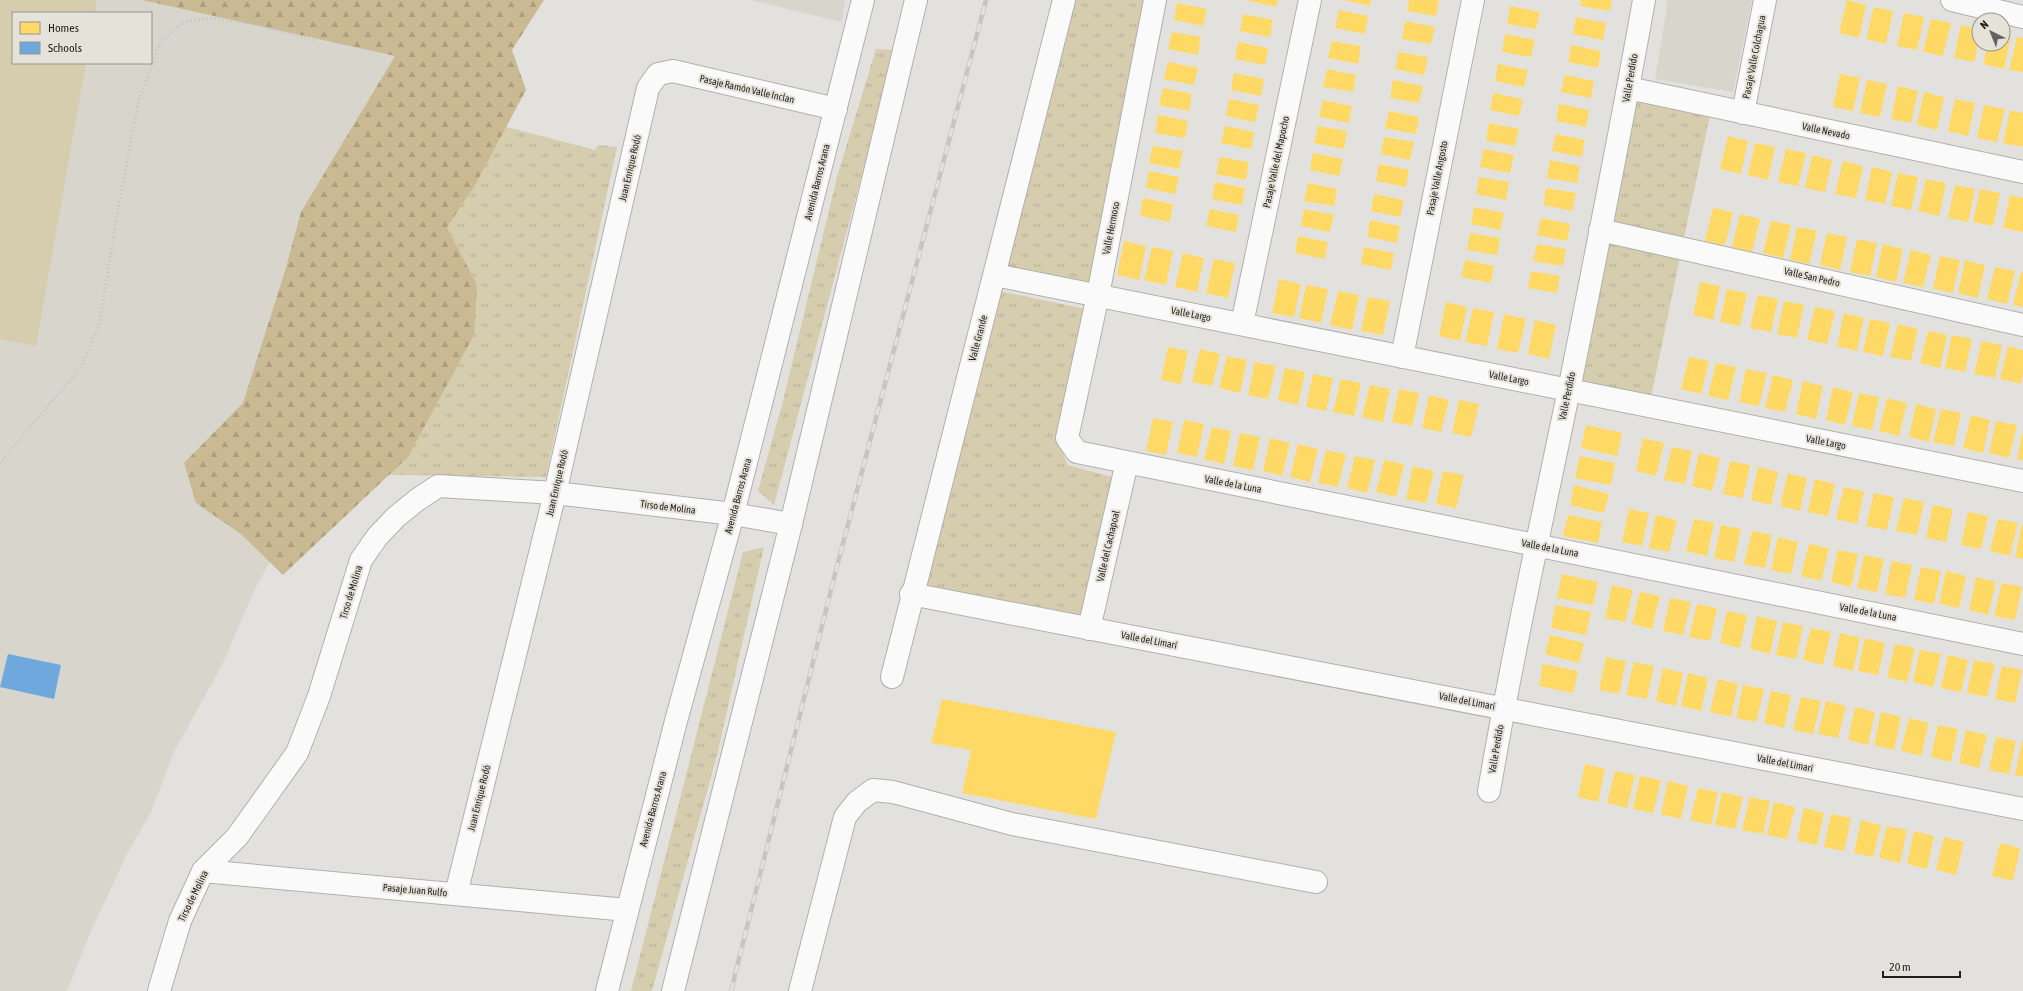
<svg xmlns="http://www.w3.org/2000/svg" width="2023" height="991" font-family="'Asap Condensed',sans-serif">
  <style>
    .built { fill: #d8d5cc; fill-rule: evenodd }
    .grass { fill: url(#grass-tufts) }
    .forest { fill: url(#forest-firs) }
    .pitch { fill: #d6ccae }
    .homes { fill: #ffd966 }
    .schools { fill: #6fa8dc }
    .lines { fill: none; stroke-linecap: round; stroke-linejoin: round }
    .minor-casing { stroke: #b0b0ac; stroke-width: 24 }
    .major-casing { stroke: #b0b0ac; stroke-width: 24 }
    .path { stroke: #c0c0bf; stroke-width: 2.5; stroke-dasharray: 1 3; stroke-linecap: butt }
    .minor { stroke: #fbfafa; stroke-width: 22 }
    .major { stroke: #fbfafa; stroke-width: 22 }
    .rail-casing { stroke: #c5c5c4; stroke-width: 4.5 }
    .rail { stroke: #e5e2da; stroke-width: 3; stroke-dasharray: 9; stroke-linecap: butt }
    .labels { text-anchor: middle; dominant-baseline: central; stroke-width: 4; stroke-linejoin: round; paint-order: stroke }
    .street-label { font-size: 10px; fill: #201f1c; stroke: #e5e2da }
  </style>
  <defs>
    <pattern id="grass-tufts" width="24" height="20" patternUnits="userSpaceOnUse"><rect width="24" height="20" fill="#d6ccae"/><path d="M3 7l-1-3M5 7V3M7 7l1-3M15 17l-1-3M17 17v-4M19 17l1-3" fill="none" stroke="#b7af95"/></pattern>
    <pattern id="forest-firs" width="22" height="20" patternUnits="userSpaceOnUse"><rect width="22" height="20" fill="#c9ba94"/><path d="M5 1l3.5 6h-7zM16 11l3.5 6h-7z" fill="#ac9f7f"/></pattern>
  </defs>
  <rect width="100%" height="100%" fill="#e2e1dd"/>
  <!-- built -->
  <path class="built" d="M0 0H207L402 43 285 534 254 591 221 667 174 752 151 812 127 854 92 929 67 991H0ZM13 13H151V63H13Z
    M750 0H845L842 22Z
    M1668 0H1752L1733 92 1655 79Z"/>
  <!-- grass -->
  <path class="grass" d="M1072 0H1144L1089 294 1002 276Z
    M876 49 895 50 774 505 758 491 783 401 837 177Z
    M1636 99 1710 115 1684 238 1611 223Z
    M454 113 595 150 598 145 617 147 546 477 323 474Z
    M1608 242 1680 257 1650 402 1579 387Z
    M999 291 1086 309 1059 439 1067 465 1116 478 1083 629 920 596Z
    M764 547 717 755 652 991H631L743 552Z"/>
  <!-- forest -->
  <path class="forest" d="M142 0H544L512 50 526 90 474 187 447 227 477 285 474 335 408 457 283 575 241 534 196 503 184 463 243 403 285 271 301 212 395 56Z"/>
  <!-- pitch -->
  <path class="pitch" d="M0 0H97L95 13H13V63H86L36 346 0 339Z"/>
  <!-- homes -->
  <path class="homes" d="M1246 0H1278L1276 7Z
    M1344 0H1371L1370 6Z
    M1409 0H1439L1436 16 1407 11Z
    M1581 0H1612L1610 11 1580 6Z
    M1847 0 1866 5 1859 38 1839 33Z
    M1177 3 1207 9 1203 26 1174 20Z
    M1510 6 1540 12 1536 29 1507 24Z
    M1874 7 1893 11 1886 44 1866 39Z
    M1339 10 1368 16 1365 34 1335 28Z
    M1904 13 1924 17 1917 50 1897 46Z
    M1243 14 1273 20 1270 37 1240 31Z
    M1576 17 1606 23 1603 40 1573 34Z
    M1931 19 1951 23 1943 56 1923 52Z
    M1405 21 1435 27 1431 44 1402 39Z
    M1961 25 1979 29V40L1974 62 1954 58Z
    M1172 32 1201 37 1198 55 1168 49Z
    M1505 34 1535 40 1531 57 1502 52Z
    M2003 34 2011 36 2004 69 1983 64 1988 44H2003Z
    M2017 37 2023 38V72L2009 70Z
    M1332 41 1361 46 1358 64 1328 58Z
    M1238 42 1268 48 1265 65 1235 59Z
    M1571 45 1601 51 1598 68 1568 62Z
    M1398 52 1428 57 1424 75 1395 69Z
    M1168 62 1198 68 1194 85 1164 79Z
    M1498 64 1528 70 1524 87 1495 81Z
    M1327 69 1356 75 1353 92 1323 87Z
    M1234 73 1264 79 1261 96 1231 90Z
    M1840 74 1860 78 1853 111 1833 107Z
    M1565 75 1594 81 1591 98 1561 92Z
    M1393 80 1423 86 1419 103 1390 98Z
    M1867 80 1887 84 1880 117 1860 113Z
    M1898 86 1918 91 1911 123 1891 119Z
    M1163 88 1192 94 1189 111 1159 105Z
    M1924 92 1944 97 1937 130 1917 125Z
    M1493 93 1523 99 1519 116 1490 110Z
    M1229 99 1259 105 1255 122 1226 116Z
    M1955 99 1975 103 1968 136 1948 131Z
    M1323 100 1352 106 1349 123 1319 117Z
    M1559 104 1589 110 1586 127 1556 121Z
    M1984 105 2005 109 1997 142 1977 138Z
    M2010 110 2023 113V147L2003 143Z
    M1389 111 1419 117 1416 134 1385 128Z
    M1158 115 1188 121 1185 138 1155 133Z
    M1489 123 1519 129 1515 146 1486 141Z
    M1225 126 1254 132 1251 149 1221 143Z
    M1318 126 1347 131 1344 149 1314 143Z
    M1556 134 1585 140 1582 157 1552 151Z
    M1728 136 1748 141 1741 174 1720 169Z
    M1384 137 1414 142 1410 160 1381 154Z
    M1755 143 1775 147 1768 180 1748 175Z
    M1153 146 1183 151 1179 169 1149 163Z
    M1484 149 1514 155 1510 173 1480 167Z
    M1786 149 1806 153 1798 186 1778 182Z
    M1313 153 1343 159 1339 176 1310 170Z
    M1812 155 1832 160 1825 192 1805 188Z
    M1220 157 1249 162 1246 180 1216 174Z
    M1550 160 1580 166 1577 183 1547 178Z
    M1843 161 1863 166 1856 198 1835 194Z
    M1379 164 1409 170 1406 187 1376 181Z
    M1872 167 1892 172 1885 204 1865 200Z
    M1149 171 1179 177 1175 194 1146 188Z
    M1898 173 1918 177 1911 210 1891 206Z
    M1479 177 1509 182 1506 200 1476 194Z
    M1926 179 1946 183 1939 216 1918 211Z
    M1215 182 1245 188 1242 205 1212 199Z
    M1308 183 1337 189 1334 206 1304 201Z
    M1955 185 1975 189 1968 222 1948 218Z
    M1546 188 1576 193 1572 211 1543 205Z
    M1980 189 2000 193 1993 226 1973 222Z
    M1374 194 1404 200 1400 217 1371 211Z
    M2010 195 2023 198V232L2003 228Z
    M1143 198 1173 204 1170 222 1140 216Z
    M1474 207 1504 213 1500 230 1471 224Z
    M1713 208 1733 212 1725 245 1705 241Z
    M1210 209 1239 215 1236 232 1206 226Z
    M1304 209 1334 215 1330 232 1301 226Z
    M1740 214 1760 219 1752 252 1732 247Z
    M1541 218 1570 224 1567 241 1537 235Z
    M1370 220 1400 226 1397 243 1367 237Z
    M1771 221 1791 225 1783 258 1763 253Z
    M1797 227 1817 231 1809 264 1790 260Z
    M1470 233 1500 238 1497 255 1467 250Z
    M1827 233 1847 237 1840 270 1820 265Z
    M1298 236 1328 242 1325 259 1295 253Z
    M1857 239 1877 243 1870 276 1850 272Z
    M1124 241 1146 246 1139 280 1117 275Z
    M1537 244 1566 249 1563 266 1533 261Z
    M1883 244 1903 249 1896 282 1876 277Z
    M1152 247 1173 251 1166 285 1144 280Z
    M1364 247 1394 253 1391 270 1361 264Z
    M1911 250 1931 255 1923 287 1903 283Z
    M1183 253 1204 258 1197 292 1175 287Z
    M1940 256 1960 260 1953 293 1933 289Z
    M1214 259 1235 263 1228 298 1206 293Z
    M1465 260 1494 266 1491 283 1461 277Z
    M1965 260 1985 265 1978 298 1958 293Z
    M1995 267 2015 271 2007 304 1987 299Z
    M1531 271 1560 276 1557 293 1528 288Z
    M2021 272 2023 273V307L2013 305Z
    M1279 279 1301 284 1294 317 1272 313Z
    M1700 282 1720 286 1713 320 1693 315Z
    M1306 285 1328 289 1321 323 1299 318Z
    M1727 289 1747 293 1740 326 1720 322Z
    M1338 291 1359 295 1352 330 1330 325Z
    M1758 295 1778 299 1771 332 1750 328Z
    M1368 297 1390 301 1383 335 1361 331Z
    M1784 301 1804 305 1797 338 1777 334Z
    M1446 302 1467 307 1460 341 1439 336Z
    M1815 307 1835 311 1827 344 1807 340Z
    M1473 308 1494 312 1487 346 1465 342Z
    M1844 313 1864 318 1857 351 1837 346Z
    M1504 314 1526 319 1518 353 1497 349Z
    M1870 319 1890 323 1883 356 1863 352Z
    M1535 320 1556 325 1549 359 1528 354Z
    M1898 324 1918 329 1911 361 1890 357Z
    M1928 331 1947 335 1940 368 1920 363Z
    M1952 335 1972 339 1965 372 1945 368Z
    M1982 341 2002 345 1995 378 1974 374Z
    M2008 346 2023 350V373L2021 384 2000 379Z
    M1168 347 1188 351 1181 384 1161 380Z
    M1200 349 1220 354 1212 386 1192 382Z
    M1227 356 1247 360 1240 393 1219 388Z
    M1689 357 1709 361 1701 394 1681 389Z
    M1255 362 1276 366 1268 399 1248 395Z
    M1716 363 1736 367 1728 400 1708 396Z
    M1285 368 1305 372 1298 405 1278 400Z
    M1746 369 1767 373 1759 406 1739 402Z
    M1313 374 1333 378 1326 411 1306 407Z
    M1773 375 1793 380 1785 412 1765 408Z
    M1341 379 1361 383 1354 416 1333 412Z
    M1803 381 1823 386 1816 419 1796 414Z
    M1370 385 1390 389 1383 422 1362 417Z
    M1833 387 1853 392 1845 425 1826 420Z
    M1399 389 1419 393 1412 426 1392 422Z
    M1859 393 1879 397 1872 430 1852 426Z
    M1429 395 1449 400 1441 432 1422 428Z
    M1887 398 1907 403 1899 436 1879 431Z
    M1459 400 1479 404 1471 437 1452 433Z
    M1916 404 1936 409 1929 442 1909 437Z
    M1941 409 1961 413 1954 446 1933 442Z
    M1971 415 1990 420 1983 453 1963 448Z
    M1153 418 1173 422 1166 455 1146 451Z
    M1184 420 1204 424 1197 457 1177 453Z
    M1996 421 2017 425 2009 458 1989 453Z
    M1586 425 1622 433 1617 456 1581 448Z
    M1212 427 1231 431 1224 464 1204 459Z
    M1240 433 1260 437 1253 470 1233 466Z
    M2022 434H2023V460L2017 459Z
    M1270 438 1290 443 1282 476 1263 471Z
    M1643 438 1664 443 1656 476 1636 471Z
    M1298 444 1318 449 1310 482 1290 477Z
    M1672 447 1692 451 1685 484 1664 480Z
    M1326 450 1346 454 1338 487 1318 483Z
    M1699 453 1720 458 1712 491 1692 486Z
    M1355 456 1375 460 1367 493 1347 488Z
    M1580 456 1615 463 1611 485 1575 478Z
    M1384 460 1404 464 1396 497 1376 492Z
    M1730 461 1750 465 1743 498 1723 494Z
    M1413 466 1434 471 1426 503 1406 499Z
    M1758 467 1778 472 1771 505 1751 500Z
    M1443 471 1464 475 1456 508 1436 504Z
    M1788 473 1807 478 1800 511 1780 506Z
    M1815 479 1835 484 1828 516 1808 512Z
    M1574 485 1609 494 1604 513 1570 505Z
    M1844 487 1864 491 1857 524 1836 519Z
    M1874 493 1894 497 1887 530 1866 526Z
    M1904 498 1924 502 1917 535 1896 531Z
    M1933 505 1953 509 1946 542 1926 538Z
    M1629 509 1649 513 1642 546 1622 542Z
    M1968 512 1988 516 1981 549 1961 545Z
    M1568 515 1602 522 1598 543 1563 536Z
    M1656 515 1677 520 1669 552 1649 548Z
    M1694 519 1714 523 1707 556 1686 551Z
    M1998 519 2018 523 2010 556 1990 551Z
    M1721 525 1741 529 1734 562 1714 558Z
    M2022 525H2023V559L2015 557Z
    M1752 531 1772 535 1765 568 1744 564Z
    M1778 537 1798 542 1791 574 1771 570Z
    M1809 544 1829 548 1821 581 1801 576Z
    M1838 550 1858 554 1851 587 1831 582Z
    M1864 555 1884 559 1877 592 1857 588Z
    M1892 561 1912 565 1905 598 1885 594Z
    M1921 567 1941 571 1934 604 1914 600Z
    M1946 571 1966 576 1959 608 1939 604Z
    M1562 574 1598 582 1593 605 1557 598Z
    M1976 577 1996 582 1988 615 1969 610Z
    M2002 583 2022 587 2015 620 1994 616Z
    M1612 585 1633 590 1625 622 1605 618Z
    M1640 592 1660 596 1652 629 1632 624Z
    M1670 598 1691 602 1683 635 1663 631Z
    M1697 604 1717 608 1710 641 1689 637Z
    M1555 605 1591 612 1586 635 1551 628Z
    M1727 611 1747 615 1740 648 1720 643Z
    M1757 616 1777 621 1770 654 1750 649Z
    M1783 622 1803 626 1796 659 1776 655Z
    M1811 628 1831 632 1823 665 1803 660Z
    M1840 633 1860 638 1853 671 1833 666Z
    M1550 635 1584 643 1579 663 1545 654Z
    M1865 638 1885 643 1878 675 1858 671Z
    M1895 644 1915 648 1907 682 1887 677Z
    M1920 650 1941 654 1933 687 1913 682Z
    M1948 655 1968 660 1961 692 1941 688Z
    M1606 657 1626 661 1619 694 1599 690Z
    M1974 660 1995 664 1987 697 1967 693Z
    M1634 662 1654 666 1647 699 1626 695Z
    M1543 664 1578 671 1573 693 1539 686Z
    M2002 666 2022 670 2015 703 1995 699Z
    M1663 668 1683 673 1676 706 1656 701Z
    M1688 673 1708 678 1701 711 1681 706Z
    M1718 679 1738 684 1731 717 1710 712Z
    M1743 685 1764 689 1756 722 1736 718Z
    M1771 691 1791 695 1784 728 1764 723Z
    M1801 697 1821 701 1813 734 1793 730Z
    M942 699 1116 732 1096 819 962 793 971 750 931 743Z
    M1826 701 1846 706 1838 738 1818 734Z
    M1855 707 1875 712 1868 745 1848 740Z
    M1881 712 1901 717 1894 750 1874 745Z
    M1909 718 1929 723 1921 756 1901 751Z
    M1938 725 1958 729 1951 762 1931 757Z
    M1966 730 1987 735 1979 768 1959 763Z
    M1996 737 2016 741 2009 774 1989 770Z
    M2022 741H2023V777L2015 775Z
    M1585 764 1605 769 1598 802 1578 797Z
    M1615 771 1635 775 1627 808 1607 803Z
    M1640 776 1661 780 1653 813 1633 809Z
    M1668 781 1688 786 1681 819 1661 814Z
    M1698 788 1718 792 1711 825 1690 820Z
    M1722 792 1743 797 1735 829 1715 825Z
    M1750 797 1770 801 1763 834 1742 830Z
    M1774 802 1795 807 1787 839 1767 835Z
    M1804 808 1824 813 1817 845 1797 841Z
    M1831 814 1851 818 1844 851 1824 847Z
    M1861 820 1881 825 1873 857 1854 853Z
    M1887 826 1907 830 1900 863 1879 858Z
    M1914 831 1934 836 1927 869 1907 864Z
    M1944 837 1964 842 1956 875 1936 870Z
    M2000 843 2020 848 2013 881 1992 876Z"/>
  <!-- schools -->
  <path class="schools" d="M8 654 61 665 54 699 0 687Z"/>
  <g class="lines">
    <defs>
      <path id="minor" d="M1155 0 1098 295 1067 438 1077 452 2023 644
        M1952 0 2023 17
        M1628 88 2023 172
        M1743 113 1765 0
        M1600 230 2023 325
        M995 275 2023 481
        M1242 324 1310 0
        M1402 357 1473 0
        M911 594 2023 809
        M1089 629 1127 462
        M892 677 1064 0
        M1489 791C1512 657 1541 524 1569 390 1595 260 1621 130 1644 0
        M203 871 627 910
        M456 894 555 493 648 88 658 74 673 71 836 109
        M159 991 180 921 203 871 237 837 297 753 319 696 361 560 377 537 396 517 417 500 438 486 555 493 733 514 791 524
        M607 991 676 721 733 514 863 0
        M800 991 845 817 857 802 873 790 893 792 1012 824 1316 882"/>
      <path id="major" d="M673 991 791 524 916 0"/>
    </defs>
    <!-- minor casing -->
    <use href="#minor" class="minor-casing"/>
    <!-- major casing -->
    <use href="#major" class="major-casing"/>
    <!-- path -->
    <path class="path" d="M0 463 81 367 99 325 118 209 139 99 161 41 183 22 213 18 253 24 316 41"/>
    <!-- minor -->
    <use href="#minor" class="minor"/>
    <!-- major -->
    <use href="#major" class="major"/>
    <defs>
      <path id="rail" d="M731 991 835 574 986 0"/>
    </defs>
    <!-- rail casing -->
    <use href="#rail" class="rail-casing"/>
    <!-- rail -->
    <use href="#rail" class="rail"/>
  </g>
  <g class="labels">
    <!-- street labels -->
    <g class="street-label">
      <text transform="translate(1754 57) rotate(-79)">Pasaje Valle Colchagua</text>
      <text transform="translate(1630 78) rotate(-80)">Valle Perdido</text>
      <text transform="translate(747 89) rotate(13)">Pasaje Ramón Valle Inclan</text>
      <text transform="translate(1826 131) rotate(12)">Valle Nevado</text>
      <text transform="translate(1276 162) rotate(-78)">Pasaje Valle del Mapocho</text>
      <text transform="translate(630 168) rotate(-77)">Juan Enrique Rodó</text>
      <text transform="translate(1437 178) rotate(-79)">Pasaje Valle Angosto</text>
      <text transform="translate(817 182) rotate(-76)">Avenida Barros Arana</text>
      <text transform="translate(1111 228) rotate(-79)">Valle Hermoso</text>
      <text transform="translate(1812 277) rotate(13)">Valle San Pedro</text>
      <text transform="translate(1191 314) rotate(11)">Valle Largo</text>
      <text transform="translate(978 338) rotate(-75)">Valle Grande</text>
      <text transform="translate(1509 378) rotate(11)">Valle Largo</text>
      <text transform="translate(1567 396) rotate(-78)">Valle Perdido</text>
      <text transform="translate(1826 442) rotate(11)">Valle Largo</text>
      <text transform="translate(557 483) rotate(-77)">Juan Enrique Rodó</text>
      <text transform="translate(1233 484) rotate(11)">Valle de la Luna</text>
      <text transform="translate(738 496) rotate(-75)">Avenida Barros Arana</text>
      <text transform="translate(668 507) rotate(7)">Tirso de Molina</text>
      <text transform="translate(1108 546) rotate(-77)">Valle del Cachapoal</text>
      <text transform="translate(1550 548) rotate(11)">Valle de la Luna</text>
      <text transform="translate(351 592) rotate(-73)">Tirso de Molina</text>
      <text transform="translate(1868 612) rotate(11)">Valle de la Luna</text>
      <text transform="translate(1149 640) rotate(11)">Valle del Limarí</text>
      <text transform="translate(1467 701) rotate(11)">Valle del Limarí</text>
      <text transform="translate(1496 749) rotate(-80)">Valle Perdido</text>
      <text transform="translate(1785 763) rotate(11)">Valle del Limarí</text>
      <text transform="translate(479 798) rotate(-76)">Juan Enrique Rodó</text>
      <text transform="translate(653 809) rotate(-75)">Avenida Barros Arana</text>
      <text transform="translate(415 890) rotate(5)">Pasaje Juan Rulfo</text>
      <text transform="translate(193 896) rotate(-64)">Tirso de Molina</text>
    </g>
  </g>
  <!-- legend -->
  <rect x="12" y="12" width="140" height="52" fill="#e5e2da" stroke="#96948e"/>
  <rect x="20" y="22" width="20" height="12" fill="#ffd966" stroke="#96948e"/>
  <text x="48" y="32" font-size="12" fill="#201f1c">Homes</text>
  <rect x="20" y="42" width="20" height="12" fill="#6fa8dc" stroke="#96948e"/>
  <text x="48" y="52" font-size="12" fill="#201f1c">Schools</text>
  <!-- north arrow -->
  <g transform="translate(1991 32) rotate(317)"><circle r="19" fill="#e5e2da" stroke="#96948e"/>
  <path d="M0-3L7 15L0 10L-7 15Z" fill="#646360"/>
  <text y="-6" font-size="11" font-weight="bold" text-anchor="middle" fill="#201f1c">N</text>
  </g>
  <!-- scale -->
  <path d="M1883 971v6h77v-6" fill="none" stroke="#201f1c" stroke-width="2"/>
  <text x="1889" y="971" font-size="12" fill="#201f1c" stroke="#e5e2da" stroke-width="3" paint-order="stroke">20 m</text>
</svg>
